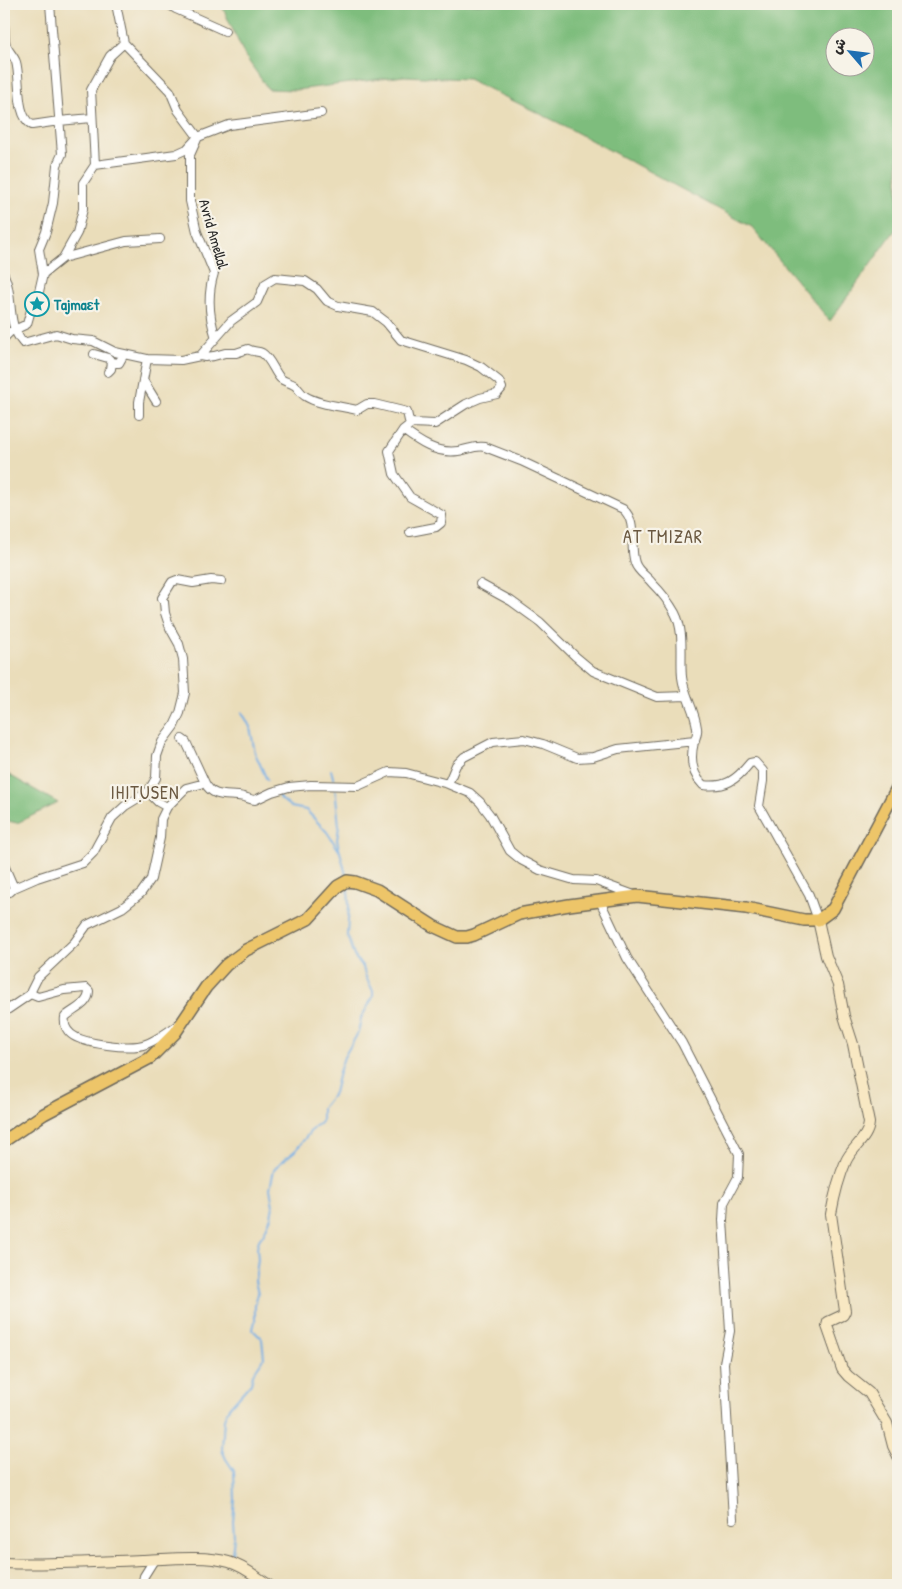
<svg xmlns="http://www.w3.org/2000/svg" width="902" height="1589" font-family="'Patrick Hand','Playpen Sans Arabic',sans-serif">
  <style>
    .forest { fill: #7ebd7d; stroke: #547454; fill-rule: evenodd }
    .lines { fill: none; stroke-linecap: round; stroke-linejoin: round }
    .stream { stroke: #74aee4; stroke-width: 2 }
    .street-casing { stroke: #6e695d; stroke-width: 10 }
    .secondary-casing { stroke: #6e695d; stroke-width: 12 }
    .primary-casing { stroke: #6e695d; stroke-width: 14 }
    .street { stroke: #fff; stroke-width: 8 }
    .secondary { stroke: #f8e8c3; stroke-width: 10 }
    .primary { stroke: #edc569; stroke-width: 11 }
    .labels { text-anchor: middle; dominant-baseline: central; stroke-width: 4.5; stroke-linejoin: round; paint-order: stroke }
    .street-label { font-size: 15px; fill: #2b2b2b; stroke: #f7f3e8 }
    .culture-label { font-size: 15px; font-weight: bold; fill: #0d838f; stroke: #f7f3e8; text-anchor: start }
    .quarter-label { font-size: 18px; letter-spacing: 1px; fill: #6a5840; stroke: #f7f3e8 }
  </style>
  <rect width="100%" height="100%" fill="#f7f3e8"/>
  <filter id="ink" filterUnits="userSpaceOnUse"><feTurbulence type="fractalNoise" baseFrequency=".02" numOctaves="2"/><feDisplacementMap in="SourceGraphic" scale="10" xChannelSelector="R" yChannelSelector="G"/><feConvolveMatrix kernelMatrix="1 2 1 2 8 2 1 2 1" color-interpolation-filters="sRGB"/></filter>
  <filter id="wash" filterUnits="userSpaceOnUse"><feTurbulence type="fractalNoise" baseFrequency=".0096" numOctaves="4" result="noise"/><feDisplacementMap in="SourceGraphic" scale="20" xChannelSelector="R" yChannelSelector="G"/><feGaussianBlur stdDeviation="1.12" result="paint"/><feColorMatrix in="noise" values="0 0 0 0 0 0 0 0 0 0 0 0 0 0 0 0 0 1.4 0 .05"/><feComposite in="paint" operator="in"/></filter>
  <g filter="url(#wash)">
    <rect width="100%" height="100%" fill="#eaddba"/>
    <!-- forest -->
    <path class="forest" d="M221 4H898V226L830 321 752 227 559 123 468 79 404 76 296 90 268 89 245 56ZM834 38H864V68H834Z
      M4 772 58 803 17 823 4 820Z"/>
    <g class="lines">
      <!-- stream -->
      <path class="stream" d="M242 712 250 727 255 753 267 780
        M331 770 334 781
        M335 787 339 826 337 840 346 875
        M276 793 282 800 291 807 306 810 327 832 340 852
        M232 1554 234 1537 233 1521 235 1499 234 1471 226 1459 222 1450 224 1419 228 1409 251 1383 253 1374 264 1358 262 1339 253 1330C253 1326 256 1322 255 1318 255 1307 254 1305 258 1294L255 1281 258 1259 257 1248 259 1240 264 1233 271 1217 273 1206 270 1188 274 1170 278 1165 296 1150 313 1128 320 1123 322 1119V1108L334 1093 339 1072 344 1057 358 1033 361 1018 373 997V991L365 975 363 967 354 956 347 935 349 906 348 887"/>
    </g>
  </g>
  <g filter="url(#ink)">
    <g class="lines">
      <defs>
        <path id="street" d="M116 4 124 43 170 91 178 110 198 137 190 155V201L197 232 214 273C207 295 209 317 216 338
          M168 4 176 9 225 31
          M4 25C5 31 4 39 6 45 8 51 14 56 16 62 21 78 15 116 32 125L59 121 92 118
          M95 165 91 90 110 56 124 43
          M63 258 126 241 160 239
          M43 274 39 249 46 232 53 203 57 165 62 154 50 4
          M4 275C15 298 5 322 23 343L56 334 72 339 93 341 115 352 147 359 181 360 200 356 231 321 257 302 265 284 275 278 305 281 317 289 327 301 338 306 373 312 386 322 401 340 466 360 481 367 499 381 502 388 497 394 480 398 466 404 435 424 412 423 403 430 389 451 394 474 410 497 442 515 441 523 436 527 410 532
          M4 338 10 332 27 324 31 310 38 296 43 274 63 258 77 233 83 209V183L95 165 176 154 187 149 198 137 229 125 321 113
          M94 354 108 358 112 362
          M200 356 205 357 214 356 225 353H236L248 349C252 352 258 351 262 353 270 358 274 371 280 378 284 382 289 382 294 385 298 387 300 393 305 396 319 405 341 406 357 410L367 404H374L407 412 409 421 412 423
          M108 372 111 369 112 362 119 363 124 354
          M143 380 156 401
          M139 415V402L147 359
          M403 430C419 442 436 454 458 451 467 450 475 445 485 447L521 461 623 509C638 522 629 546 635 563 638 572 647 576 652 583 661 592 669 602 675 613 685 632 680 657 682 677 684 695 695 710 697 728 698 734 696 737 694 742 690 758 691 773 703 785 726 788 736 780 750 763L755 762 763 771V781L759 806 809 895 818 920
          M480 584 511 601 540 622 575 656 593 671 657 697 687 696
          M182 739 186 742 205 783
          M167 807 186 788 205 783C214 800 229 793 244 797 248 798 251 800 255 800L272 792 289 787 311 785 358 786 389 772 406 773 448 784
          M4 865 14 888
          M4 892H10L14 888 37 878 83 863 93 853 112 818 125 806 148 792
          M634 895 596 881 574 880 540 870 521 860 510 851 490 815 480 802 470 793 448 784 456 765 464 757 493 742 524 739 543 744 577 758 593 757 618 749 695 741
          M600 901 627 958 682 1043 739 1154 738 1177 724 1203 723 1220 730 1331 724 1363 733 1519
          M4 1012 32 993
          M179 1024C172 1029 154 1041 146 1044 131 1050 83 1044 71 1034 65 1029 64 1024 65 1017 73 1009 89 1005 89 991L86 988 64 990 38 997 33 995 31 991 38 977 74 943 87 925 122 908 141 893 151 879 160 838 161 819 167 807 158 802 148 792 156 778 157 756 162 742 174 726 180 713 185 693 183 659 179 644 170 628 165 613 164 602 162 598 172 582 177 580 193 583 211 580 221 581
          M142 1585 144 1576 154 1560"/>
        <path id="secondary" d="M818 920 826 956 838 985 844 1016 853 1044 869 1123C868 1139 852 1147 846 1161 839 1177 834 1197 831 1214L845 1311 843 1315 828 1322 827 1326 842 1369 848 1376 869 1393 887 1423 893 1446 898 1456
          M4 1563C50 1565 95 1562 141 1560 167 1559 205 1555 229 1562 244 1566 256 1577 269 1585"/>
        <path id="primary" d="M4 1141 44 1114 150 1058 175 1033 206 987 226 965 246 950 308 919 338 886 347 881 355 882 377 890 433 926 457 937H467L474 935 519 914 569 905 637 896 746 908 804 920H818L833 909 898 786"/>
      </defs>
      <!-- street casing -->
      <use href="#street" class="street-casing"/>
      <!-- secondary casing -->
      <use href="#secondary" class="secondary-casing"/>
      <!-- primary casing -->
      <use href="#primary" class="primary-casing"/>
      <!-- street -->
      <use href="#street" class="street"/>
      <!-- secondary -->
      <use href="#secondary" class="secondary"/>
      <!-- primary -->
      <use href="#primary" class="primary"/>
    </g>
  </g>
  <!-- icons -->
  <defs>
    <symbol id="sight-ring" viewBox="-11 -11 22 22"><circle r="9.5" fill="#f7f3e8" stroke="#0f9aa8" stroke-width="1.5"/><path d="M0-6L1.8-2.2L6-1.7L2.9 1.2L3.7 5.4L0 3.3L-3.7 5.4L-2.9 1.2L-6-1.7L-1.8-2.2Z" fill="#0f9aa8"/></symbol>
  </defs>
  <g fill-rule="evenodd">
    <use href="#sight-ring" x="23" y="290" width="28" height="28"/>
  </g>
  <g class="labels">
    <!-- street labels -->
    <g class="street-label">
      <text transform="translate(214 234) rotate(74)">Avrid Amellal</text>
    </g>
    <!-- culture labels -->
    <g class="culture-label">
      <text x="54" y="304">Tajmaɛt</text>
    </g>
    <!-- quarter labels -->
    <g class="quarter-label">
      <text x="663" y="536">AT TMIZAR</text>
      <text x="145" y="792">IḤIṬUSEN</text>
    </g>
  </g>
  <!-- margin -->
  <rect width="902" height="1589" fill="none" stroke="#f7f3e8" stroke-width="20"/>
  <!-- north arrow -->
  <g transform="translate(850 52) rotate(298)"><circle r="24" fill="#f7f3e8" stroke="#a5a39c"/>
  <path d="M0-4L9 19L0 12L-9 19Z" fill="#1f6fb2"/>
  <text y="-8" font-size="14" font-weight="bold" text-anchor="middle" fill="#2b2b2b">ش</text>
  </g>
</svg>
